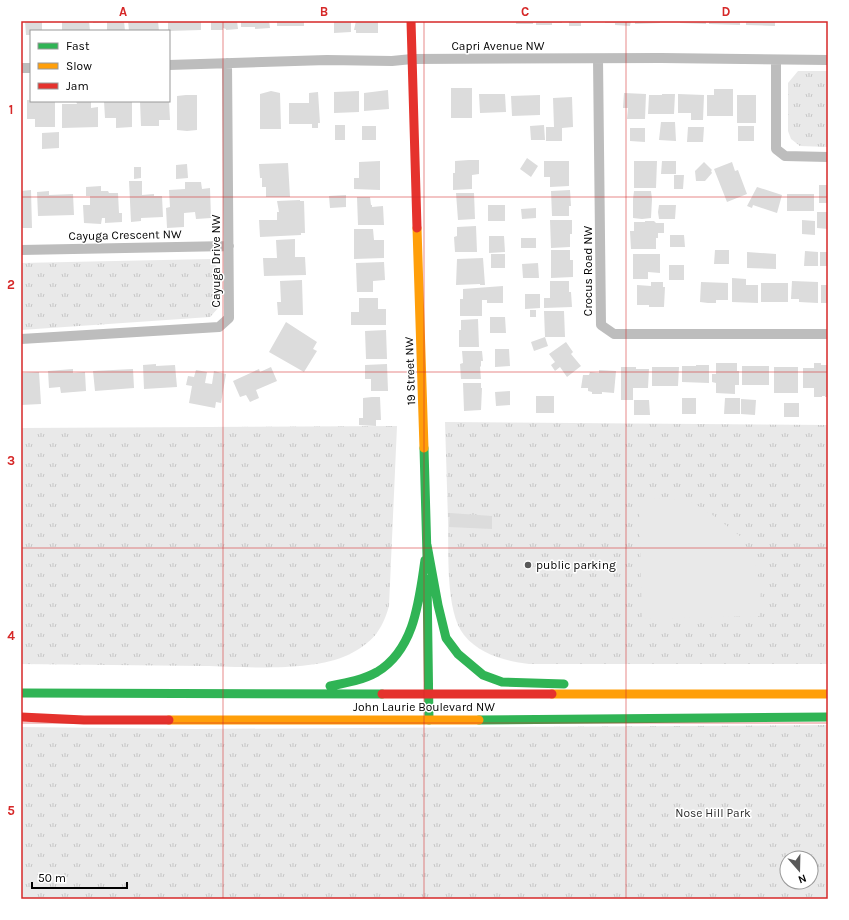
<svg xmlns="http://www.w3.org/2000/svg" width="849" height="920" font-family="Karla,sans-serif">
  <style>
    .grass { fill: url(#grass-tufts); fill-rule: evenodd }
    .garden { fill: #e9e9e9 }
    .building { fill: #dcdcdc }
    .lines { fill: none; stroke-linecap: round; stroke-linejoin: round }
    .street { stroke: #bdbdbd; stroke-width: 10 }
    .fast { stroke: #30b455; stroke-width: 9 }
    .slow { stroke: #ff9f0a; stroke-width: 9 }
    .jam { stroke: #e5322d; stroke-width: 9 }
    .grid { fill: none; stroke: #d62828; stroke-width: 1; stroke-opacity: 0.55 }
    .poi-dot { fill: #595959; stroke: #fff; stroke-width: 1.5 }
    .labels { text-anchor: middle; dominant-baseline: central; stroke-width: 3; stroke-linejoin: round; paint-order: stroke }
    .street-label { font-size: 12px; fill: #000; stroke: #fff }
    .poi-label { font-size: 12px; fill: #000; stroke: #fff; text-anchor: start }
    .park-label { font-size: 12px; fill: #2e2e2e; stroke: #fff }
    .neatline { fill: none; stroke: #d62828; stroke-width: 1.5 }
    .grid-label { font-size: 13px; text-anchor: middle; font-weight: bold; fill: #d62828 }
  </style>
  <defs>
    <pattern id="grass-tufts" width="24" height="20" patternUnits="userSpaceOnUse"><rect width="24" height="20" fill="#e9e9e9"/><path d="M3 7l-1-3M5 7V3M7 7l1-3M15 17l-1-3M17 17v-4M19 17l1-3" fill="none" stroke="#c6c6c6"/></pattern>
  </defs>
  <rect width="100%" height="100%" fill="#fff"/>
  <!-- grass -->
  <path class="grass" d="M798 71H828V147L800 146 791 139 788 131V83Z
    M210 259 219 269 220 306 210 317 21 330V263Z
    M445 422 828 425V664H529C506 661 480 655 464 635 445 611 449 551 448 520 447 487 446 455 445 422Z
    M397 426 389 606C382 631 372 643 348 655 311 672 244 667 203 666 143 665 82 665 21 664V428Z
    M828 725V899H21V727L196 729ZM787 858H811V882H787Z"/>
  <!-- garden -->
  <path class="garden" d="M639 497 690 501 714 516 740 536 754 559 761 588 759 616 642 619Z"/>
  <!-- building -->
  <path class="building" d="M25 21H42V31H31V35H26Z
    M62 21H89L90 31H62Z
    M93 21H124L125 31H107V22L93 23Z
    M128 21H158L159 31H129Z
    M168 21H201V30L168 31Z
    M211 21H237L238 29 226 30V29L223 28V30H211Z
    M241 21H269L270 28 255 29V27H241Z
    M277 21H304V26H277Z
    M334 21H351V32L334 33Z
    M356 21H378V33H356V30H354Z
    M516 21H533V24H516Z
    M536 21H562V23H552V25H536Z
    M569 21H581V26H569Z
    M605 21H631L630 26 615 25V23H605Z
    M635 21H660V23L635 24Z
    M680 21H706V24L680 23Z
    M709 21H740V25L709 24Z
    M746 21H775V26L746 25Z
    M451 88H472V118H451Z
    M714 89H733V116H707V95H714Z
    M388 90 389 109 364 111V93Z
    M271 91 280 93 281 129H260V94Z
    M359 91V112L334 113V92Z
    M318 92 320 123H318V128H312V124H289V103H309V93Z
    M624 93 646 94 645 119H627L628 108H623Z
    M479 94H505L506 112 480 113Z
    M662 94H675L674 114H648L649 95H662Z
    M678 94 704 95 703 120H691V113H678Z
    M186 95H197V130L187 131 177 130V96Z
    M540 95V115L512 116 511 96Z
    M737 95H756V123H737Z
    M572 97 573 127 562 128V141H546V127H554L553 98Z
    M27 100 55 101V127H35V119H27Z
    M76 101H91V108L98 107V127L62 128V104H77Z
    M104 101H132V127L116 128V118H105Z
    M140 101H169L170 120H159V126H141Z
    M661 122H675L676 141 659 140Z
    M335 125H345V140H335Z
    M544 125 545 140H531L530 126Z
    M362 126H376V140H362Z
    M738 126H754V141H738Z
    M688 127H704L703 142H687Z
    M630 128H645V142L630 141Z
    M59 132V148L42 149V133Z
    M527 158 538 166 531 177 520 169Z
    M469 160H479V174L472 175V189L453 190V173H455V161Z
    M380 161V190L354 189V178H359V162Z
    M544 161H569V186L550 187V177H544Z
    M634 161H657L656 188H634Z
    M662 161H676V174H661Z
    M704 162 712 170 711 171 712 173 705 181H696L695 171Z
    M732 162 735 171 738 170 747 194 727 202 714 169Z
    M288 163 290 197H266V187H262V178H260L259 164Z
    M187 164 188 178 176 179V165Z
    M134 167H141V178L134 179Z
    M674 175H684L683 189H674Z
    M129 181H142V195L154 194V196H162L163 217 141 218V221L131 222Z
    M185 182H201L202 189 210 188 211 218 196 219 195 212 184 213V227L167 228 166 208 170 207 169 190 185 189Z
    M819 185H828V203H819Z
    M101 186V191H108L109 193H118L119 213H122V222L105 223V218H102L101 224 84 223 83 205H90V196H86V187Z
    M757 187 782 195 777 213 753 205 752 208 747 206Z
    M31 190 32 228H21V191Z
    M570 190 571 206H569V216H552L551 191Z
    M49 191V195L73 194 74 215 38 216 37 192Z
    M634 191H651L652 199 651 218 642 219 633 218V199Z
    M456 193H474L475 219 458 220Z
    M787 194H814V211H787Z
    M346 195V207L330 208 329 196Z
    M357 197H370L371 205H372V207L383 206 384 225H358Z
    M300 200V201H304L305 233H301V235L260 237 259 220H277V212H279L277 201Z
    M488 205H505V221H488Z
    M659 205H676L675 219H659L658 212Z
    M536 208V218L522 219 521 209Z
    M817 212H828V229L817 228Z
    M550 220H572V234H570V247L551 248Z
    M802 220 815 221V235L802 234Z
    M645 221H654L656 223H664V233H658V238H656V249H631L630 231H634V222H645Z
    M476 226 477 252H455L454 237 457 236V227Z
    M354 229H373L374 240H384V258L354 259Z
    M670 235H684L685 247H670Z
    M489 236H504L505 252 489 253Z
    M521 238H536V248H521Z
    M295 239V257H305L306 275 264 276 263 258H277L276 240Z
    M551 250H570V260H573V277L551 278Z
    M715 250H729V264H714Z
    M805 251 818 252V266H804Z
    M747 252 776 254V269L747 268Z
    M820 252H828V266H820Z
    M491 254H505V268H491Z
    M633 254H660V273L648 272V279H633Z
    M483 258 485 285H480V284L456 285 457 259Z
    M384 262 385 280 373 281V292H357L356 263Z
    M538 263 539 278H523L522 264Z
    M669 265H684V280H669Z
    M732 278 746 279V285H758V303L732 302Z
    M302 280 303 315H278L277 302H281L280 281Z
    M550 281H569V292H571L572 307 544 308V298H550Z
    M792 281 818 282V303L799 302V299H791Z
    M651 282H663V287H665L664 307H649V305H637V285L651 286Z
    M701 282 728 283V300H716V303H708L700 302Z
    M761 283H788V302H761Z
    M821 285H828V303H821Z
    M503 286V303H487V300H482V316H460V299H463V289Z
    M525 294H540V308L525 309Z
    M359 298H378V309H386V325H351V312H359Z
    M530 310H536V317H530Z
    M544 311H564L565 337H545Z
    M490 317H505L506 333H490Z
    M478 319 479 347H459V330H461V320Z
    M286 322 317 342 313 349 317 351 304 372 269 352Z
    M386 330 387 359H366L365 331Z
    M545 337 548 346 534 351 531 342Z
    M566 342 573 352 571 354 581 366 567 377 560 367 555 371 551 365 555 362 549 354Z
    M495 349H509L510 366 495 367Z
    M462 351H482L483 361H481V366L480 367 481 379H461L460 364 463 363Z
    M716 363H737V371H739V385H735V394L716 393V383L712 382V374H716Z
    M814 363H821V365H828V397H825V396H822V397H814V388H803V368H814Z
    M156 364V366L175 365 177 387 144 389 143 365Z
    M387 364 388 391H371V379H365V365Z
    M696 365H709V383L682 382V366H696Z
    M742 366H769V385H742Z
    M271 367 277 381 256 390 259 398 250 402 246 395 240 397 233 381 259 369 260 372Z
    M621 367H636V369H649L648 388H633V400H621Z
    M652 367H679L678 386H652Z
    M774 367H798V393H774Z
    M73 369V373L85 372 86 391 61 393 60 387 49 388 48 371Z
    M133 369 134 388 95 391 93 371Z
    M196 370 207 372 205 383 212 384 214 371 226 374 221 403 216 402 215 408 189 403 192 386 186 385 188 376 194 377Z
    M599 370 616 371 614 393 602 392V394H592V392L588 391V388H581L583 375H589L590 372 599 373Z
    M39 372 41 404 21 405V373Z
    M463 383H481V388H482L481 410 464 411Z
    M510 391V405L496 406 495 392Z
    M536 396H554V413H536Z
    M372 397H380L381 420H376V426L359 425V418H363V398Z
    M682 398H696V414H682Z
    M725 398H740V414H724Z
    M741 399 756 400 755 415 741 414Z
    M634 400H649L650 415H634Z
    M784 403H799V417H784Z
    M450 513 492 516V529L449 527Z"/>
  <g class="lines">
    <!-- street -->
    <path class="street" d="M598 59 601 325 614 334H828
      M776 60V149L785 156 828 157
      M169 65 327 60 392 61 412 59 661 58 828 60
      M21 68H31
      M21 250 229 246
      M21 339 219 327 229 318 227 63"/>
    <!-- fast -->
    <path class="fast" d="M424 448 427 556
      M427 545 438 605 446 638 458 654 483 675 502 682 564 684
      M427 579 429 720
      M330 686C346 683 363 680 377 672 415 649 419 600 425 560
      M21 693 382 694
      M479 720 828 717"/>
    <!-- slow -->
    <path class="slow" d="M417 228 424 448
      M552 694H828
      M169 720H479"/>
    <!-- jam -->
    <path class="jam" d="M411 21 417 228
      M382 694H552
      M21 717 84 720H169"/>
  </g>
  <!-- grid -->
  <path class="grid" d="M223 21V899M424 21V899M626 21V899M21 197H828M21 372H828M21 548H828M21 723H828"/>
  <!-- markers -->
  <circle class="poi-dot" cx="528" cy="565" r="4"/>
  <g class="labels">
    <!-- street labels -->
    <g class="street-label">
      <text x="498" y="46">Capri Avenue NW</text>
      <text transform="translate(125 235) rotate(-1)">Cayuga Crescent NW</text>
      <text transform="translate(216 261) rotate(-90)">Cayuga Drive NW</text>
      <text transform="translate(588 271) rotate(-90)">Crocus Road NW</text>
      <text transform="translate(410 371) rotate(-92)">19 Street NW</text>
      <text x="424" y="707">John Laurie Boulevard NW</text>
    </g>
    <!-- poi labels -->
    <g class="poi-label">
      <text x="536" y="565">public parking</text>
    </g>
    <!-- park labels -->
    <g class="park-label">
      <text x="713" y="813">Nose Hill Park</text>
    </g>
  </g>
  <!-- border -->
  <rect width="849" height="920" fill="none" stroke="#ffffff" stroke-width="44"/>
  <!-- legend -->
  <rect x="30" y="30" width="140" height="72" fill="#ffffff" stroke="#999999"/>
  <rect x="38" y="43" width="20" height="6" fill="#30b455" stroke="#999999"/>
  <text x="66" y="50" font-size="12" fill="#000000">Fast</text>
  <rect x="38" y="63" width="20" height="6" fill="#ff9f0a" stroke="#999999"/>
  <text x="66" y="70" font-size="12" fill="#000000">Slow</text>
  <rect x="38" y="83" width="20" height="6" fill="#e5322d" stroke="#999999"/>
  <text x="66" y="90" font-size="12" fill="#000000">Jam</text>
  <!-- north arrow -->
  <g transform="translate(799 870) rotate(160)"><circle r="19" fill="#ffffff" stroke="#999999"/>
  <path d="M0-3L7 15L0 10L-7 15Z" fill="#595959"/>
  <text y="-6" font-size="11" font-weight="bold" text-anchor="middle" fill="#000000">N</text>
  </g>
  <!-- scale -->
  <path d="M32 882v6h95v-6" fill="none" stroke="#000000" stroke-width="2"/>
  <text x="38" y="882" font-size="12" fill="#000000" stroke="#ffffff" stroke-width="3" paint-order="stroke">50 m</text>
  <rect x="22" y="22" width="805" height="876" class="neatline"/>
  <g class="grid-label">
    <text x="123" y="16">A</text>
    <text x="324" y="16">B</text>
    <text x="525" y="16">C</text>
    <text x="726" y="16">D</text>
    <text x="11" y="114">1</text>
    <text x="11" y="289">2</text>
    <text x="11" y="465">3</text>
    <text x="11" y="640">4</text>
    <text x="11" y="815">5</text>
  </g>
</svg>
